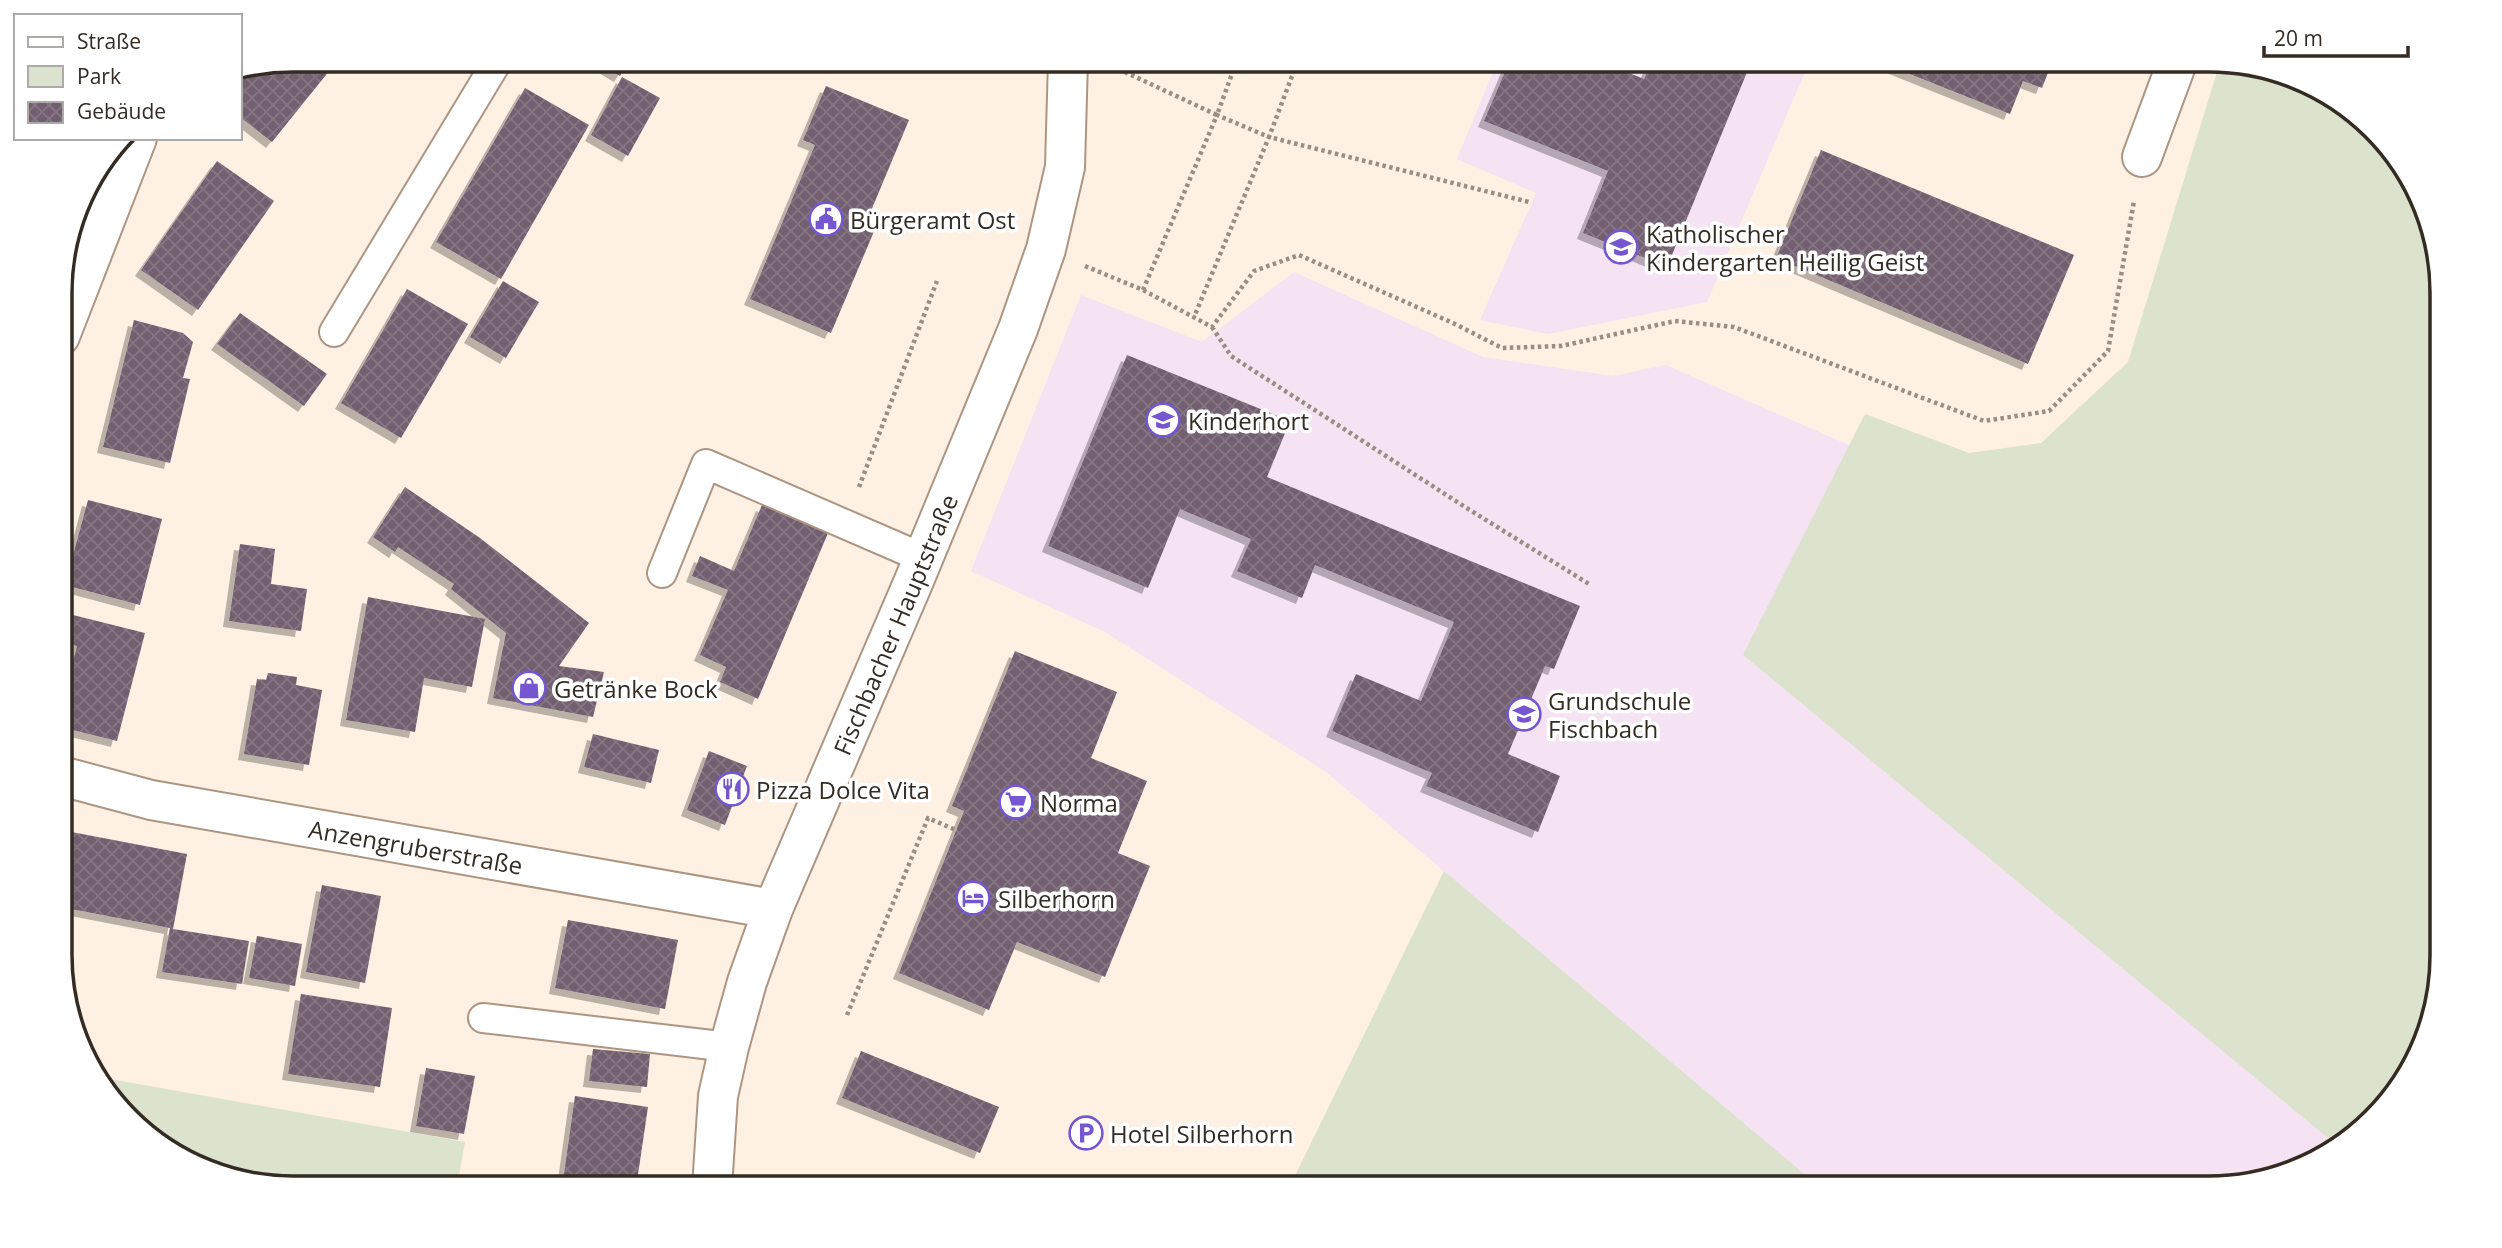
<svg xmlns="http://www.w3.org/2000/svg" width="2502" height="1248" font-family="'Open Sans',sans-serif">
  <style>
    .education { fill: #f5e2f3 }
    .green { fill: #dbe2cd }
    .building { fill: url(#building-cross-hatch); filter: url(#shadow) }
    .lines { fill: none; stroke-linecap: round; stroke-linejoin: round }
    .service-casing { stroke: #ac9682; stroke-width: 32 }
    .minor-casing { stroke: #ac9682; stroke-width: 42 }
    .secondary-casing { stroke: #ac9682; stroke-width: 42 }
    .path { stroke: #998e83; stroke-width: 4.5; stroke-dasharray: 3.5 3.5; stroke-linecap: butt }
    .service { stroke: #fff; stroke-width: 28 }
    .minor { stroke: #fff; stroke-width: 38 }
    .secondary { stroke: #fff; stroke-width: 38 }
    .labels { text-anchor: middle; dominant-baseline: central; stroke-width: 7; stroke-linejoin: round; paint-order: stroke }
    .poi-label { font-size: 24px; fill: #342b23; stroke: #fff; text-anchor: start }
    .street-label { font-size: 24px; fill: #342b23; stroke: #fff }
    .rim { fill: none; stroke: #342b23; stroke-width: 3.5 }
  </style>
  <defs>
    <pattern id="building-cross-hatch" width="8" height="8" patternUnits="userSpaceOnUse" patternTransform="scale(1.75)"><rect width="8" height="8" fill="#725e70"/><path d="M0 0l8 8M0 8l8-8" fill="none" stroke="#867683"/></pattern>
    <filter id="shadow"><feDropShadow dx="-6" dy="6" stdDeviation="0" flood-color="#0004"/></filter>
  </defs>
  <rect width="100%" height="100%" fill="#fef0e3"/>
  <!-- education -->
  <path class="education" d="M1498 60H1810L1707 302 1548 334 1480 320 1536 193 1457 159Z
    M1294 272 1483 357 1613 376 1666 365 1851 446 1743 655 2340 1148 2224 1188H1821L1326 772 1105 632 971 571 1081 295 1202 342Z"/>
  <!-- green -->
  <path class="green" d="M2220 62 2312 83 2395 151 2441 263 2442 956 2419 1058 2340 1148 1743 655 1865 414 1969 453 2041 443 2128 362Z
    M1444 871 1821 1188H1289Z
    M99 1077 465 1142 457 1188H293L190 1165 107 1097Z"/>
  <!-- building -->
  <path class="building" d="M293 60H338L272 142 240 117V73L243 69Z
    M593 60H630L620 76Z
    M1510 60H1596L1644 79 1652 60H1752L1667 267 1583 233 1608 171 1484 121Z
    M1875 60H2053L2042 88 2023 81 2010 114Z
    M622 77 660 98 628 156 591 135Z
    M826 86 909 120 868 218 878 222 831 333 750 299 815 145 803 140Z
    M525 88 589 125 501 279 436 242Z
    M1821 150 2074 255 2028 364 1776 258Z
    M217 161 274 201 198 310 141 270Z
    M503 281 539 302 506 358 470 337Z
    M407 289 468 324 401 438 341 403Z
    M240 313 327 374 304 406 217 344Z
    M134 320 183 333 193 342 183 378 190 379 170 463 103 447Z
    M1127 355 1290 421 1267 477 1580 606 1554 669 1545 666 1508 754 1560 776 1538 832 1426 786 1432 773 1332 731 1356 674 1421 701 1454 622 1315 565 1302 598 1237 571 1251 539 1180 509 1148 588 1048 546Z
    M405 487 480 538 589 623 559 666 604 672 593 717 493 698 506 633 451 589 454 584 398 547 395 552 373 537Z
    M88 500 162 519 140 605 65 585Z
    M762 505 828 533 758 699 720 682 726 667 700 655 728 590 692 576 700 556 734 571Z
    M240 544 275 549 271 584 307 589 301 631 229 621Z
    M368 597 485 619 472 687 424 678 415 732 346 720Z
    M61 612 145 633 117 741 61 727V707L77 646 61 642Z
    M1015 651 1117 692 1091 758 1147 781 1118 853 1150 866 1105 977 1017 942 989 1010 899 973 964 811 952 806Z
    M268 673 297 677 296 685 322 690 309 765 244 754 257 679 266 680Z
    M593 734 659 750 651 783 584 767Z
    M709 751 747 766 725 825 687 810Z
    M61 830 187 854 173 929 249 941 242 984 162 972 170 928 61 907Z
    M322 885 381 896 365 983 306 972Z
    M568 920 678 940 665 1009 555 988Z
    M257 936 302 944 295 986 249 978Z
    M301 994 392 1008 380 1087 288 1074Z
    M593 1049 650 1054 647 1087 589 1081Z
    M861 1051 999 1107 980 1153 842 1098Z
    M426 1068 475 1076 464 1134 416 1126Z
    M575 1096 648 1107 636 1188H562Z"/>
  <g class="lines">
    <defs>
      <path id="service" d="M334 332 498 60
        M662 573 706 464 923 558
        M483 1018 729 1047"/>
      <g id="minor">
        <path d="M2142 157 2178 60"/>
        <path d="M60 336 137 138"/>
        <path id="s1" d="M61 776 151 800 773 909"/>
      </g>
      <g id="secondary">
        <path id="s2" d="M712 1188 718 1096 729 1047 747 982 773 909 913 583 1018 329 1046 249 1065 167 1068 60"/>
      </g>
    </defs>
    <!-- service casing -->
    <use href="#service" class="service-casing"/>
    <!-- minor casing -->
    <use href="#minor" class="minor-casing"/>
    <!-- secondary casing -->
    <use href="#secondary" class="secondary-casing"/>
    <!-- path -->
    <path class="path" d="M1290 60 1297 63 1299 60
      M1297 63 1269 137 1529 202
      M1112 66 1217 115 1237 60
      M1085 266 1143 290 1212 327 1254 271 1299 255 1453 323 1502 348 1561 346 1675 321 1734 327 1984 421 2049 411 2108 351 2134 201
      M1143 290 1217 115 1269 137 1194 317
      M1212 327 1231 356 1465 507 1589 584
      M859 487 937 281
      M847 1015 928 818 956 830"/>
    <!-- service -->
    <use href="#service" class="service"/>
    <!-- minor -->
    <use href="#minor" class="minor"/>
    <!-- secondary -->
    <use href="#secondary" class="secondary"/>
  </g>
  <!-- icons -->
  <defs>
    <symbol id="civic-ring" viewBox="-11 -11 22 22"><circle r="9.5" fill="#fff" stroke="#7656d0" stroke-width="1.5"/><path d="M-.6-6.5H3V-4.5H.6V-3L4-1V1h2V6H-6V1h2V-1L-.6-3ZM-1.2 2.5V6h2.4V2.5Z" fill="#7656d0"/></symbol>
    <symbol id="school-ring" viewBox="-11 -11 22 22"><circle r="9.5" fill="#fff" stroke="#7656d0" stroke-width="1.5"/><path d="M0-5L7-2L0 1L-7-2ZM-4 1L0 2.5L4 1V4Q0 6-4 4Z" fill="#7656d0"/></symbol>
    <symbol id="shop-ring" viewBox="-11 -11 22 22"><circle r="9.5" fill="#fff" stroke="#7656d0" stroke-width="1.5"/><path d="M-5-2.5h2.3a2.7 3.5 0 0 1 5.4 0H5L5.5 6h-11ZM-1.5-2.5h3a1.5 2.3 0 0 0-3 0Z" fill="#7656d0"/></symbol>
    <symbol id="restaurant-ring" viewBox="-11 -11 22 22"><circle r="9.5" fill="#fff" stroke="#7656d0" stroke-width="1.5"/><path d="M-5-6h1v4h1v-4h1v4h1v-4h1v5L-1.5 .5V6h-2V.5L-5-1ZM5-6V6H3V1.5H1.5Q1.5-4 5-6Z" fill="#7656d0"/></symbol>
    <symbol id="supermarket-ring" viewBox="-11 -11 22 22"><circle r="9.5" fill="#fff" stroke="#7656d0" stroke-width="1.5"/><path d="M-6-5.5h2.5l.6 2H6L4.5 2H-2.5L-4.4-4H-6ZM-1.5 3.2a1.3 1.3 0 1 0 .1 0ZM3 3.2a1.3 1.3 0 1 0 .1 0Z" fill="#7656d0"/></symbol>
    <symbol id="hotel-ring" viewBox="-11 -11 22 22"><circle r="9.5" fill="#fff" stroke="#7656d0" stroke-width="1.5"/><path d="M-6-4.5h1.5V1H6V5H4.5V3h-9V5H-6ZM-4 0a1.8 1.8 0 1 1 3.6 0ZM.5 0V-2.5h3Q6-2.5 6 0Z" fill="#7656d0"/></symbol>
    <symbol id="parking-ring" viewBox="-11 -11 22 22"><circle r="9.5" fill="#fff" stroke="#7656d0" stroke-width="1.5"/><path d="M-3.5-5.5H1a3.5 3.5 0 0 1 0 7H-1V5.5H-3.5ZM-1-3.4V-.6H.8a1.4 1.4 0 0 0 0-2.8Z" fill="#7656d0"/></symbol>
  </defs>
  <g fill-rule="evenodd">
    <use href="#civic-ring" x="807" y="200" width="38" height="38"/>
    <use href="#school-ring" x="1602" y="228" width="38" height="38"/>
    <use href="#school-ring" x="1144" y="401" width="38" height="38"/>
    <use href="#shop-ring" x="510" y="669" width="38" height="38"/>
    <use href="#school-ring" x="1505" y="695" width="38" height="38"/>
    <use href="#restaurant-ring" x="713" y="770" width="38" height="38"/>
    <use href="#supermarket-ring" x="997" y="783" width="38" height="38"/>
    <use href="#hotel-ring" x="954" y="879" width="38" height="38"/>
    <use href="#parking-ring" x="1067" y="1114" width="38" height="38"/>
  </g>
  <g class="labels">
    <!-- poi labels -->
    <g class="poi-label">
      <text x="850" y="219">Bürgeramt Ost</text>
      <text x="1646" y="233">Katholischer<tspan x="1646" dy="28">Kindergarten Heilig Geist</tspan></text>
      <text x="1188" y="420">Kinderhort</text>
      <text x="554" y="688">Getränke Bock</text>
      <text x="1548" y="700">Grundschule<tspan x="1548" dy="28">Fischbach</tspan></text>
      <text x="756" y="789">Pizza Dolce Vita</text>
      <text x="1040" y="802">Norma</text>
      <text x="998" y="898">Silberhorn</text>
      <text x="1110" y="1133">Hotel Silberhorn</text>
    </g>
    <!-- street labels -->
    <g class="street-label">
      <text stroke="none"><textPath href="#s2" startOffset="597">Fischbacher Hauptstraße</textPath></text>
      <text stroke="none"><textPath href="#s1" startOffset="362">Anzengruberstraße</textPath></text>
    </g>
  </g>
  <!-- crop -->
  <path d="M0 0H2502V1248H0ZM293 72H2209A221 221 0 0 1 2430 293V955A221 221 0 0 1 2209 1176H293A221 221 0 0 1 72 955V293A221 221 0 0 1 293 72Z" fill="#fff" fill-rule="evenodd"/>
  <path class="rim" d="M293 72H2209A221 221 0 0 1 2430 293V955A221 221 0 0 1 2209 1176H293A221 221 0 0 1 72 955V293A221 221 0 0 1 293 72Z"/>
  <!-- legend -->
  <rect x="14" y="14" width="228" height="126" fill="#ffffff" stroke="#aeaaa7" stroke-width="2"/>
  <rect x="28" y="37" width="35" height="10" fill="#ffffff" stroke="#aeaaa7" stroke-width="2"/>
  <text x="77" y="49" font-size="21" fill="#342b23">Straße</text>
  <rect x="28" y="66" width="35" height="21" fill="#dbe2cd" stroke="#aeaaa7" stroke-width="2"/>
  <text x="77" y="84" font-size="21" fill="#342b23">Park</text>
  <rect x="28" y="102" width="35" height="21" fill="url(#building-cross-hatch)" stroke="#aeaaa7" stroke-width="2"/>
  <text x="77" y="119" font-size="21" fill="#342b23">Gebäude</text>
  <!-- scale -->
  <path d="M2264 46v10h144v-10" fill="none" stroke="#342b23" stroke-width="3.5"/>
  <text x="2274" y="46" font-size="21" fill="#342b23" stroke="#ffffff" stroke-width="5" paint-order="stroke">20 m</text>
</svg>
